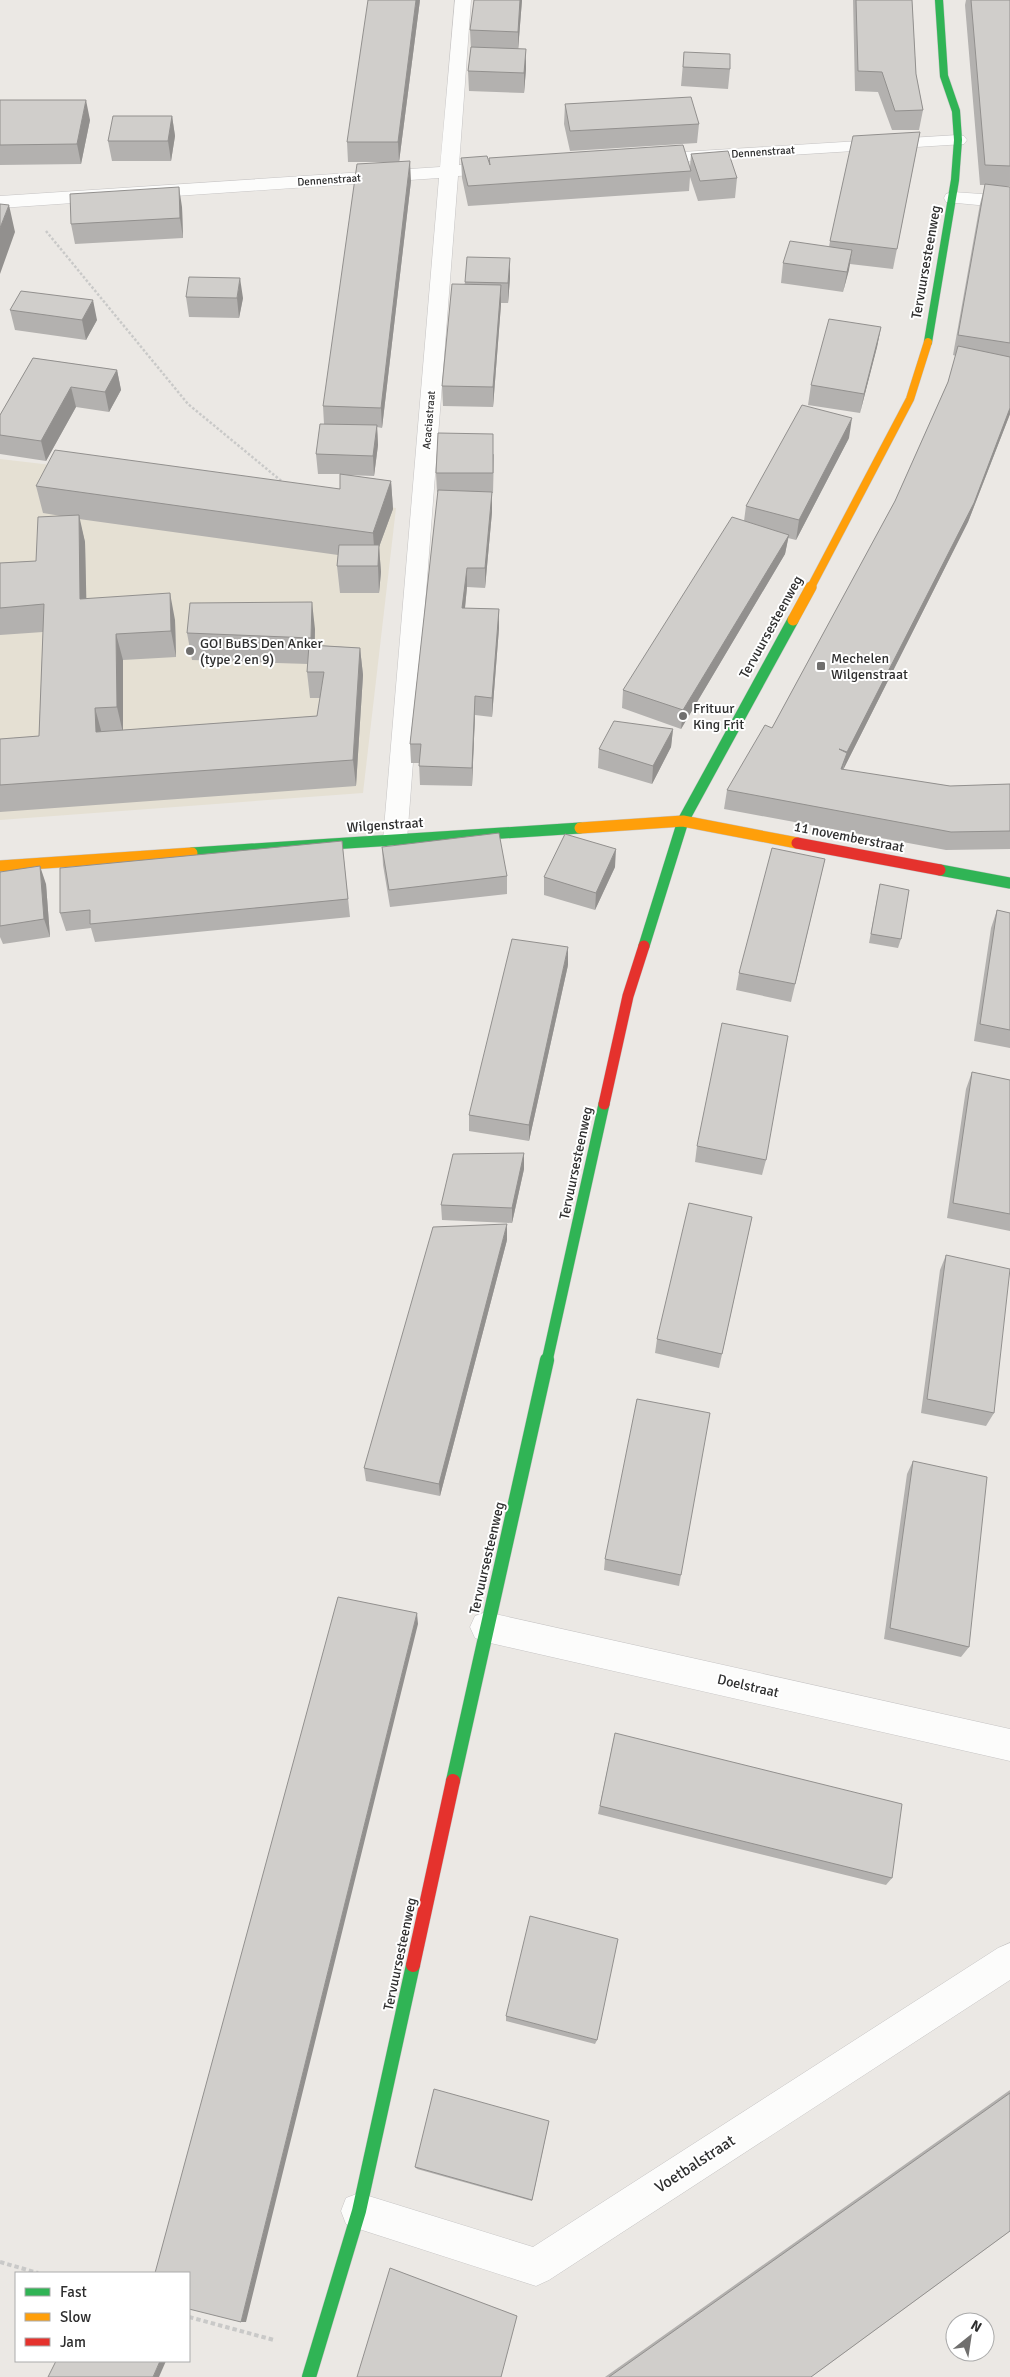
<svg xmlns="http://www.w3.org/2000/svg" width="1010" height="2377" font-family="Signika,sans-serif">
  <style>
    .education { fill: #e5e0d3 }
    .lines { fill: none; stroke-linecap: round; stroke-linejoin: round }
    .street-casing { stroke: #c6c4c4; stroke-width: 1 }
    .fast-far2-casing { stroke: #c6c4c4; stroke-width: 9 }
    .fast-far1-casing { stroke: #c6c4c4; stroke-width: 12 }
    .fast-casing { stroke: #c6c4c4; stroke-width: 15 }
    .slow-far1-casing { stroke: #c6c4c4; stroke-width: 9 }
    .slow-casing { stroke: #c6c4c4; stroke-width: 12 }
    .jam-far1-casing { stroke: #c6c4c4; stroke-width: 12 }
    .jam-casing { stroke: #c6c4c4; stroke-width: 15 }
    .path-far1 { stroke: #c9c9c8; stroke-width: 2.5; stroke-dasharray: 2.5 2; stroke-linecap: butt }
    .path { stroke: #c9c9c8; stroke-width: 4; stroke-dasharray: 4.5 3; stroke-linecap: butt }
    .street { fill: #fcfcfb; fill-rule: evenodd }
    .fast-far2 { stroke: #30b455; stroke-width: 8 }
    .fast-far1 { stroke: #30b455; stroke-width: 11 }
    .fast { stroke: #30b455; stroke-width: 14 }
    .slow-far1 { stroke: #ff9f0a; stroke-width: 8 }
    .slow { stroke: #ff9f0a; stroke-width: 11 }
    .jam-far1 { stroke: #e5322d; stroke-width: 11 }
    .jam { stroke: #e5322d; stroke-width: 14 }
    .wall { fill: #b3b1af }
    .shaded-wall { fill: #92908e }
    .building { fill: #d0cecb; stroke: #92908e }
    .poi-dot { fill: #706f6e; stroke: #fff; stroke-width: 2 }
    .labels { text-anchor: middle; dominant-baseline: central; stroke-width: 4; stroke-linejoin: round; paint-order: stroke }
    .far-street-label { font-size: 11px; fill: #2e2e2e; stroke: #fff }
    .street-label { font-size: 14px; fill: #2e2e2e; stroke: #fff }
    .poi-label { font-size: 14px; fill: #2e2e2e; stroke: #fff; text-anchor: start }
    .near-street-label { font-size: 16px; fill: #2e2e2e; stroke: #fff }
  </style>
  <rect width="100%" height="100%" fill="#ebe8e4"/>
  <!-- education -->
  <path class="education" d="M0 459 336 498 396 508 363 793 0 820Z"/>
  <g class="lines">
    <defs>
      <path id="street" d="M455 0H471L459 165 500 163 506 164 509 168 506 172 500 173 458 176 407 840 404 847 395 849 386 847 383 840 439 178 0 208V196L440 167Z
        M958 135 964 136 967 140 964 144 650 164 644 163 641 159 644 155 650 154Z
        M953 192 1010 196V208L946 202 944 198 946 194Z
        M486 1612 1010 1729V1761L486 1642 475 1638 470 1627 475 1616Z
        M1010 1943V1980L549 2280 536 2286 359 2229 346 2224 341 2211 346 2198 359 2193 533 2247 998 1948Z"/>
      <path id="fast-far2" d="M928 342 955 180 958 140 956 111 944 76 939 0"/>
      <path id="fast-far1" d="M192 853 580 828
        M940 870 1010 883
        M644 946 683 821 793 620
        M547 1361 604 1104"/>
      <path id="fast" d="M453 1781 547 1360
        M309 2377 359 2211 413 1965"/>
      <path id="slow-far1" d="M810 589 910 399 928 342"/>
      <path id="slow" d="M793 620 811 587
        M580 828 683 821 797 843
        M0 866 192 853"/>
      <path id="jam-far1" d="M797 843 940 870
        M604 1104 628 996 644 946"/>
      <path id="jam" d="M413 1965 453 1781"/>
    </defs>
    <!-- street casing -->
    <use href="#street" class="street-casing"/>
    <!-- fast-far2 casing -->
    <use href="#fast-far2" class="fast-far2-casing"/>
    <!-- fast-far1 casing -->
    <use href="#fast-far1" class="fast-far1-casing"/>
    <!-- fast casing -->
    <use href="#fast" class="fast-casing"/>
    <!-- slow-far1 casing -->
    <use href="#slow-far1" class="slow-far1-casing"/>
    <!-- slow casing -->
    <use href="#slow" class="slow-casing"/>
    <!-- jam-far1 casing -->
    <use href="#jam-far1" class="jam-far1-casing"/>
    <!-- jam casing -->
    <use href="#jam" class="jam-casing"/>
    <!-- path-far1 -->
    <path class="path-far1" d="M46 231 188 404 285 484"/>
    <!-- path -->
    <path class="path" d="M0 2262 38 2273
      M189 2317 274 2340"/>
    <!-- street -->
    <use href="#street" class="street"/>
    <!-- fast-far2 -->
    <use href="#fast-far2" class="fast-far2"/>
    <!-- fast-far1 -->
    <use href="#fast-far1" class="fast-far1"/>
    <!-- fast -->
    <use href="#fast" class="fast"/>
    <!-- slow-far1 -->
    <use href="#slow-far1" class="slow-far1"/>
    <!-- slow -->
    <use href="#slow" class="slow"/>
    <!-- jam-far1 -->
    <use href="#jam-far1" class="jam-far1"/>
    <!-- jam -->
    <use href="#jam" class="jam"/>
  </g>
  <!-- wall -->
  <path class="wall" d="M420 0 399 162 411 181 382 428 377 427 378 445 374 476 347 475 391 481 393 509 379 547 381 572 379 593H340L337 566 338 555 79 519 85 542 86 599 175 620 176 657 123 660V730L317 716 320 698H310L307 672 308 664 192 660 187 633 315 629V645L360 648 363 675 356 786 0 812V739L39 736 43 632 0 635V563L36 561 61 516 43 513 36 486 340 489V474H318L316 454 324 424 323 406 392 162H348L347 142Z
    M522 0 518 49 526 69 524 93 469 91 468 71 471 50 470 30Z
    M853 0H912L916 74 923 110 919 130H892L878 92 855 91Z
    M966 0H1010V186H998L1010 187V414L968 522 843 770 950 786 1010 784V849L946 850 724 809 727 790 772 728 895 501 948 382 956 356 953 355 980 204 985 185H980L965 5Z
    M684 52 730 69 728 89 681 86Z
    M0 100 90 120 81 164 0 165Z
    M565 104 699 124 697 143 570 151 564 124Z
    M172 116 175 136 171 161H112L108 141Z
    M920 132 893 269 850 264 843 292 781 283 783 263 829 247 830 241Z
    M691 154 737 178 735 198 698 201 690 177 689 191 468 206 462 178 461 158 489 163 690 167Z
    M182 207 183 238 75 244 71 224Z
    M510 278 508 303H501L493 407 443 406 442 386 465 282Z
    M186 297 243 298 239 318 189 317Z
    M10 310 97 320 86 340 15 330Z
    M881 327 877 347 860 413 808 405 811 385Z
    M33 358 117 370 121 390 109 412 76 407 46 461 0 454V415Z
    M849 438 796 540 788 538 785 554 681 729 622 708 623 690 744 521 746 506Z
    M494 454 493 493H492V512L485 588 467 587 465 608 499 609V628L492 717 475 715 472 786 420 785 419 763H411L410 744 438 492H437L436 473Z
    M673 729 671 747 652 784 598 768 599 749Z
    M342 841 350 917 95 942 91 928 66 931 60 913Z
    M382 847 507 876V894L390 907 383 865Z
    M825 859 791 1002 736 990 739 973Z
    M615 867 595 910 544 895V877Z
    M0 872 46 884 50 937 3 944 0 937Z
    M880 884 901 939 898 948 869 943 878 894Z
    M997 910 1010 913V1048L974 1041 991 928Z
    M568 965 529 1141 469 1131V1115Z
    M972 1072 1010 1080V1231L947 1218 966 1089Z
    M697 1146 766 1160 762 1175 695 1162Z
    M524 1153V1169L512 1223 442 1220 441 1205Z
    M752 1217 719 1368 655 1353 657 1339Z
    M507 1240 440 1496 366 1481 364 1468Z
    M946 1255 994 1413 986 1426 921 1413 940 1270Z
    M913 1461 969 1647 961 1657 884 1639 907 1474Z
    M605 1559 681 1575 679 1586 604 1570Z
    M615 1733 892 1878 886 1885 598 1814Z
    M506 2016 597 2040 595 2044 506 2021Z
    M1010 2090V2231L811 2377H605Z
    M549 2121 532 2201 417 2169 415 2167Z"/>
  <!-- shaded-wall -->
  <path class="shaded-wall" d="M416 0H420L399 162 398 142Z
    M520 0H522L518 51V32Z
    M526 49V69L524 93V73Z
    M86 100 90 120 81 164 77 144Z
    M172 116 175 136 171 161 168 141Z
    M410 161 411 181 382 428 381 408Z
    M179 187 182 207 183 238 180 218Z
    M9 205 15 232 0 274V228Z
    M852 250 849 270 843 292 847 272Z
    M510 258V278L508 303V283Z
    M240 278 243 298 239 318 237 298Z
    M501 285V305L493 407V387Z
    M93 300 97 320 86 340 82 320Z
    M881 327 877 347 860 413 864 394Z
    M117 370 121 390 109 412 105 392Z
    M71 387 76 407 46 461 41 441Z
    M1010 408V414L968 522 843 770 847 752Z
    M852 418 849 438 796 540 799 520Z
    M377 425 378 445 374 476 373 456Z
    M391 481 393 509 379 547 381 572 379 593 378 566 375 560 373 533Z
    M492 492V512L485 588V568Z
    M79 515 85 542 87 626 80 599Z
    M789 535 785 554 681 729 683 710Z
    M467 568V587L463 627 462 608Z
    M170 593 175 620 176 657 171 631Z
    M312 602 315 629 314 664 311 638Z
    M499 609V628L492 717V698Z
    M116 634 123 660V733L117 707Z
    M360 648 363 675 356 786 353 760Z
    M475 696V715L472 786V768Z
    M95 708 102 734 96 732Z
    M673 729 671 747 652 784 653 766Z
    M847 753 842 771 841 769Z
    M616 849 615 867 595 910 596 893Z
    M40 866 46 884 50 937 44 919Z
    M568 947V965L529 1141V1125Z
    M524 1153V1169L512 1223V1208Z
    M507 1224V1240L440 1496 439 1484Z
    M417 1613 418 1624 246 2322H241Z
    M160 2361H166L159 2377H153Z"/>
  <!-- building -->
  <path class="building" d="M368 0H416L398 142H347Z
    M474 0H520L518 32 470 30Z
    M856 0H912L916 74 923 110 895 111 882 72 858 71Z
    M971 0H1010V166L985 165Z
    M471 47 526 49 524 73 468 71Z
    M684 52 730 54V69L683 67Z
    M691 97 699 124 570 131 565 104Z
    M0 100H86L77 144 0 145Z
    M113 116H172L168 141H108Z
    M920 132 897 249 830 241 853 136Z
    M683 145 691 171 468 186 461 158 487 156 490 165 489 158Z
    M728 151 737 178 700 181 691 154Z
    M410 161 381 408 323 406 357 164Z
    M985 184 1010 187V343L958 335Z
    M179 187 180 218 71 224 70 194Z
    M0 204 9 205 0 228Z
    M790 241 852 250 847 272 783 263Z
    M467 257 510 258 508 283 465 282Z
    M189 277 240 278 237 298 186 297Z
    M452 284 501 285 493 387 442 386Z
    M21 291 93 300 82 320 10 310Z
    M829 319 881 327 864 394 811 385Z
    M958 346 1010 357V408L974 503 847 752 839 749 847 753 841 769 950 786 1010 784V831L951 832 727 790 765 725 772 728 895 501 948 382Z
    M33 358 117 370 105 392 71 387 41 441 0 435V415Z
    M802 405 852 418 799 520 746 506Z
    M320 424 377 425 373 456 316 454Z
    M438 433 493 434V473H436Z
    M55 450 340 489V474L391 481 373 533 36 486Z
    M438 490 492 492 485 568H467L462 608 499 609 492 698 475 696 472 768 419 766 421 744H410Z
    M79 515 80 599 170 593 171 631 116 634 117 707 95 708 96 732 317 716 324 672H307L309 645 360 648 353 760 0 785V739L39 736 44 604 0 608V563L36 561 38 517Z
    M732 517 789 535 683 710 623 690Z
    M339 545H379L378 566H337Z
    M312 602 311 638 187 633 190 603Z
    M614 721 673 729 653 766 599 749Z
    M499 833 507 876 389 890 382 847Z
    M565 834 616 849 596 893 544 877Z
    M342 841 348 899 90 924V910L60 913V868Z
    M772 848 825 859 795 984 739 973Z
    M40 866 44 919 0 926V872Z
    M880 884 909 890 901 939 871 934Z
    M997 910 1010 913V1030L980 1024Z
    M512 939 568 947 529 1125 469 1115Z
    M722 1023 788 1036 766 1160 697 1146Z
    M972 1072 1010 1080V1214L953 1203Z
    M524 1153 512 1208 441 1205 453 1154Z
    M689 1203 752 1217 722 1354 657 1339Z
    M507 1224 439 1484 364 1468 433 1227Z
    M946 1255 1010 1269 994 1413 927 1399Z
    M637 1399 710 1413 681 1575 605 1559Z
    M913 1461 987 1477 969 1647 890 1628Z
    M338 1597 417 1613 241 2322 189 2309V2273H155Z
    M615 1733 902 1804 892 1878 600 1806Z
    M530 1916 618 1939 597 2040 506 2016Z
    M434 2089 549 2121 532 2200 415 2167Z
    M1010 2093V2231L811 2377H609Z
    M390 2268 517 2316 501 2377H357Z
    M56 2361H160L153 2377H48Z"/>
  <!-- markers -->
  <g class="poi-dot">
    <circle cx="190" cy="651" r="5"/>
    <rect x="816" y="661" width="10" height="10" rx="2.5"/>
    <circle cx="683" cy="716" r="5"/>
  </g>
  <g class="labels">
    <!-- far-street labels -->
    <g class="far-street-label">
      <text transform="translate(763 152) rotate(-4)">Dennenstraat</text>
      <text transform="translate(329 180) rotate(-4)">Dennenstraat</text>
      <text transform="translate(429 420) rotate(-85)">Acaciastraat</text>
    </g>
    <!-- street labels -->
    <g class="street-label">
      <text transform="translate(926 262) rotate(-80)">Tervuursesteenweg</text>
      <text transform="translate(771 627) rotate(-61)">Tervuursesteenweg</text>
      <text transform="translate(385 825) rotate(-4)">Wilgenstraat</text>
      <text transform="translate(849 837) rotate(11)">11 novemberstraat</text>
      <text transform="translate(576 1163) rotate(-78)">Tervuursesteenweg</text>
      <text transform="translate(487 1558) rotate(-77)">Tervuursesteenweg</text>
      <text transform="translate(748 1686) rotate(13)">Doelstraat</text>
      <text transform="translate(400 1954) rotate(-78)">Tervuursesteenweg</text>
    </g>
    <!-- poi labels -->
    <g class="poi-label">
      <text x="200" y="643">GO! BuBS Den Anker<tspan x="200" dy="16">(type 2 en 9)</tspan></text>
      <text x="831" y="658">Mechelen<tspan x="831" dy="16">Wilgenstraat</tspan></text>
      <text x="693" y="708">Frituur<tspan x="693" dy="16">King Frit</tspan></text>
    </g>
    <!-- near-street labels -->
    <g class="near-street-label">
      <text transform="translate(695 2164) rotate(-33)">Voetbalstraat</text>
    </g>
  </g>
  <!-- legend -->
  <rect x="15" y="2272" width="175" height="90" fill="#ffffff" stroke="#ababab"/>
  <rect x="25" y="2288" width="25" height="8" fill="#30b455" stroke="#ababab"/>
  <text x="60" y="2297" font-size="15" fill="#2e2e2e">Fast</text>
  <rect x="25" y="2313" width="25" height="8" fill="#ff9f0a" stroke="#ababab"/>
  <text x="60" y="2322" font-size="15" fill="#2e2e2e">Slow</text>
  <rect x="25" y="2338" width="25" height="8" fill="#e5322d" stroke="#ababab"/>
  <text x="60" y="2347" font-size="15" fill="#2e2e2e">Jam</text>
  <!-- north arrow -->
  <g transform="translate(970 2337) rotate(30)"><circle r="24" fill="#ffffff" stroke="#ababab"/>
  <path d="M0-4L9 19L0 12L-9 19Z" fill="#706f6e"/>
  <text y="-8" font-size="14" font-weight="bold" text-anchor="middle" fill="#2e2e2e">N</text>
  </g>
</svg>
